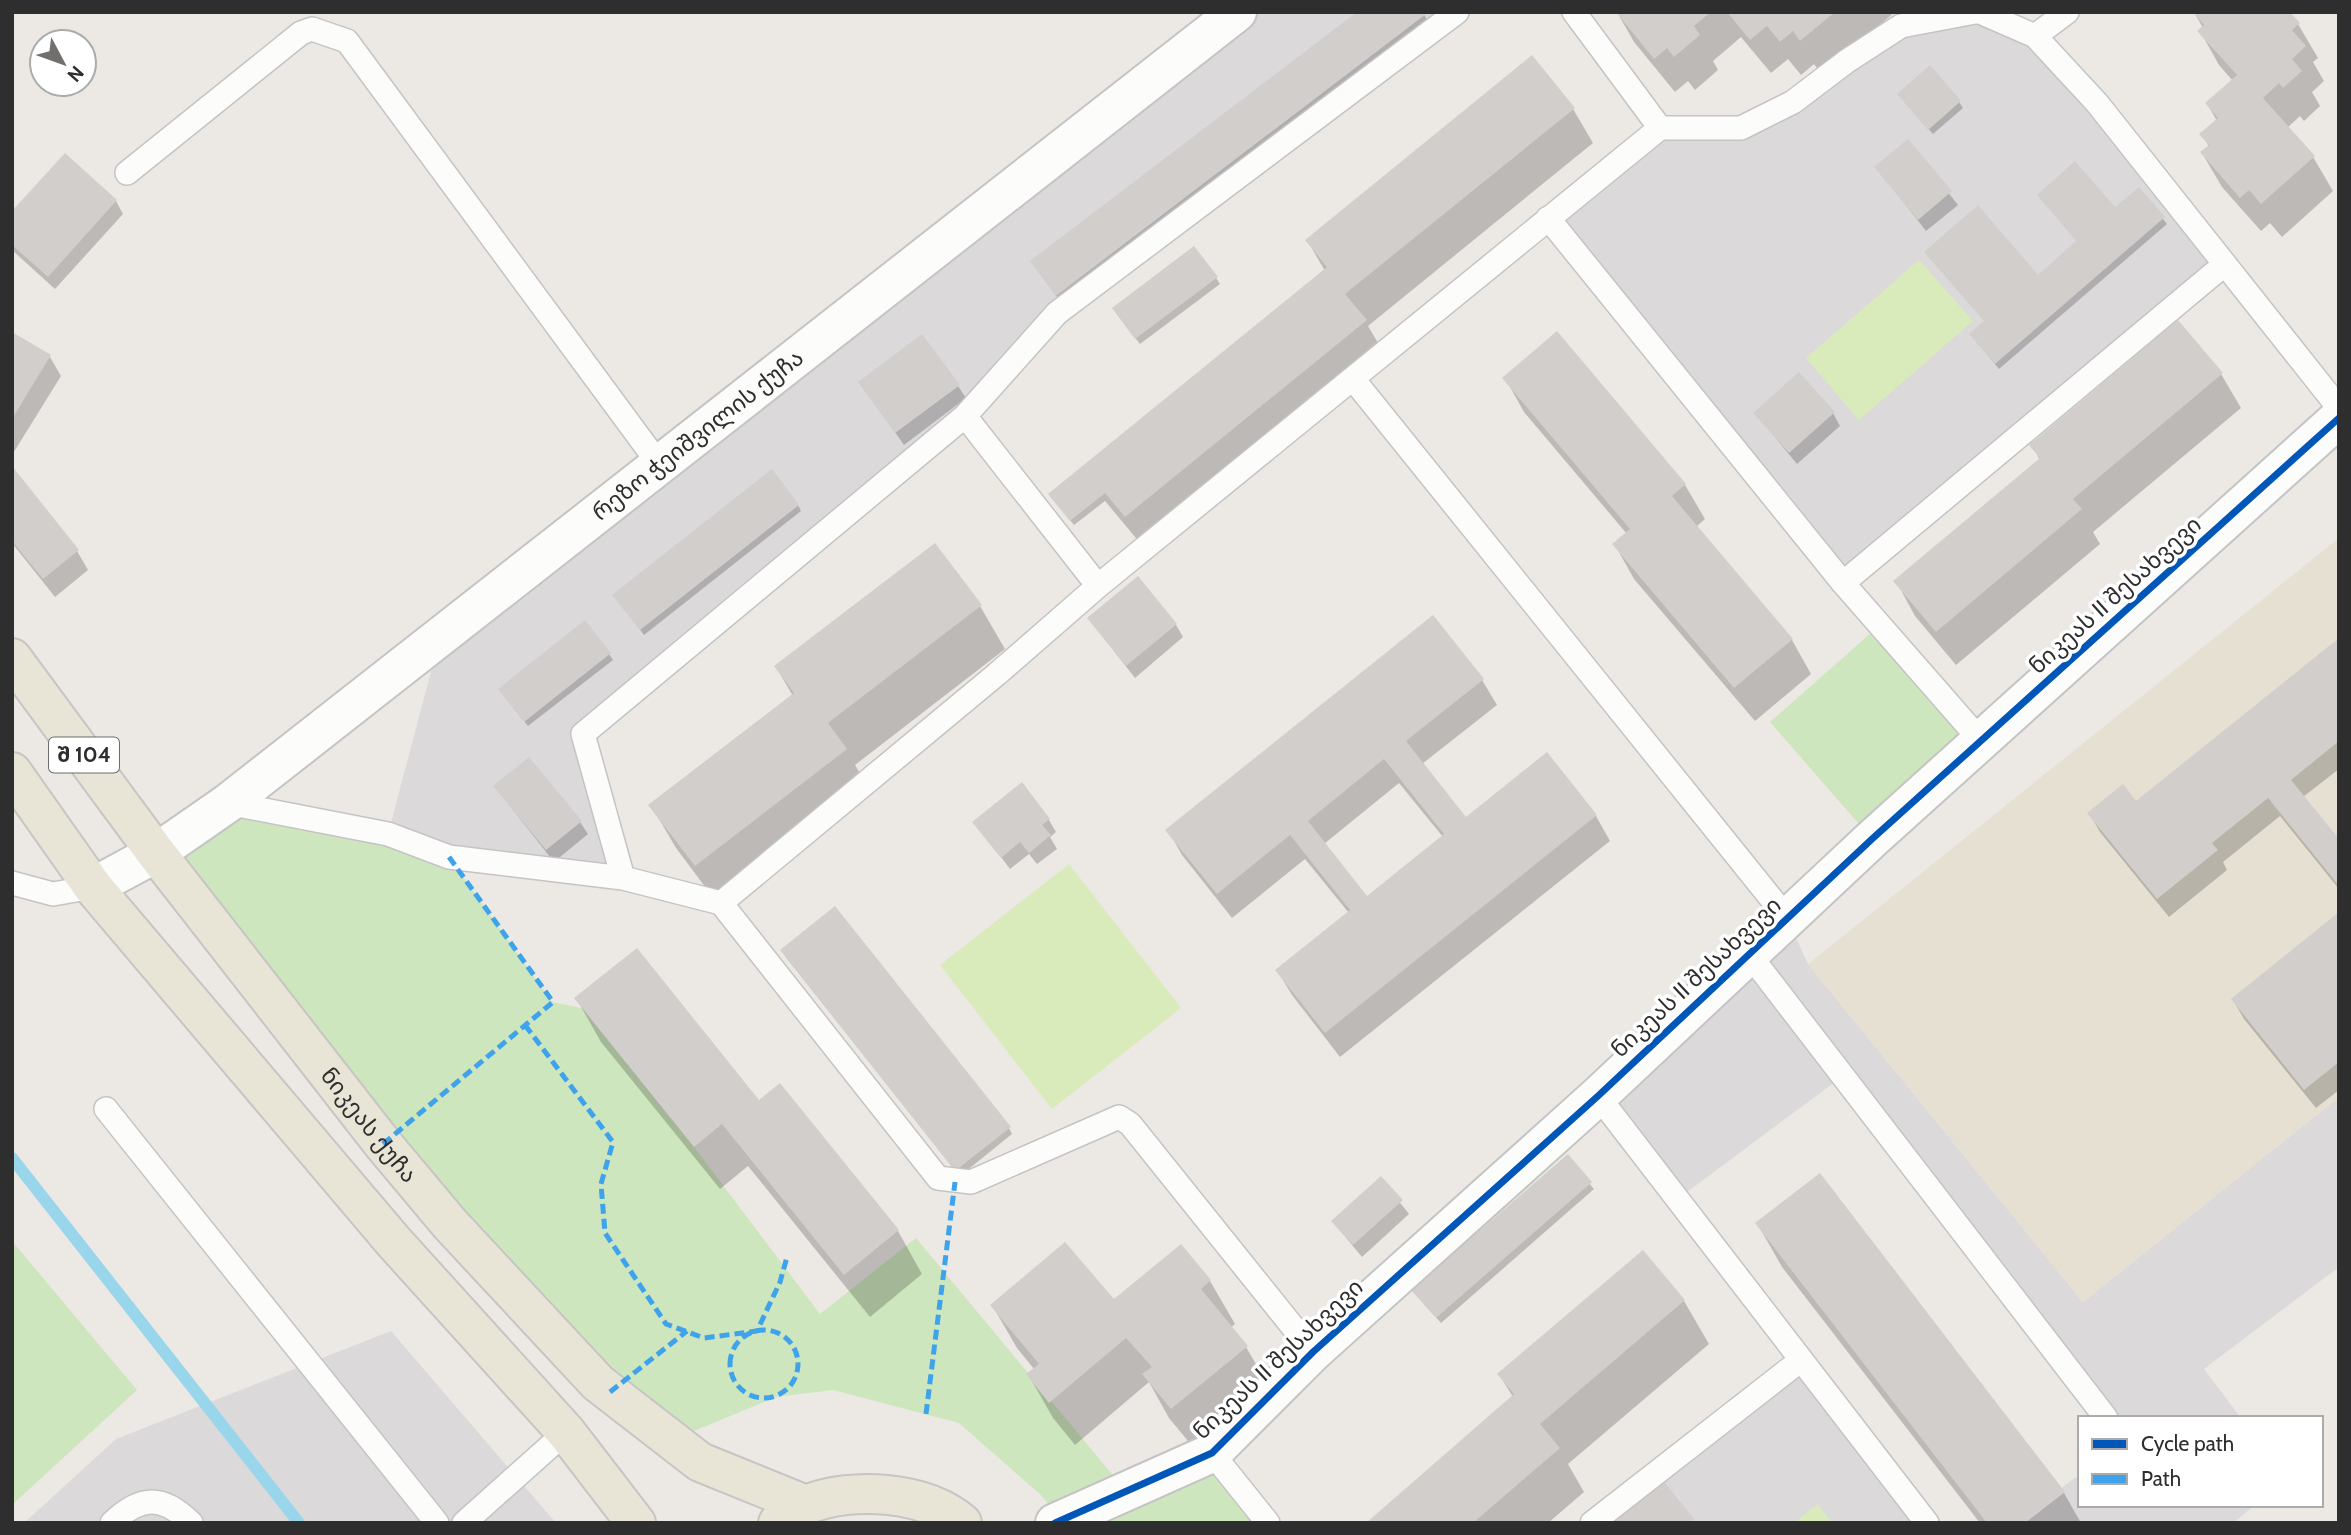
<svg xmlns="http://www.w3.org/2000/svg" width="2351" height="1535" viewBox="0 0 2351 1535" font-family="Cabin,'Noto Sans Georgian',sans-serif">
  <rect width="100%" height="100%" fill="#ece8e4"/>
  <path fill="#dcd9db" d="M 1244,12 L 1457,12 L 1057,313 L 965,416 L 583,734 L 623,878 L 388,834 L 432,668 Z
    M 1975,12 L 2035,36 L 2225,264 L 1843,583 L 1548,218 L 1660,128 L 1741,128 L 1901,26 Z
    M 1787,918 L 1808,964 L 2083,1302 L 2339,1097 L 2339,1267 L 2204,1369 L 2241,1418 L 2106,1418 L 1843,1076 L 1679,1198 L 1598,1096 Z
    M 391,1331 L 556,1523 L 24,1523 L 116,1439 Z
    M 1801,1360 L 1927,1523 L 1592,1523 Z
    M 2080,1474 L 2080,1505 L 2255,1505 L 2233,1523 L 2015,1523 Z"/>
  <path fill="#e6e0d3" d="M 2339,538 L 2339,1097 L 2083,1302 L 1808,964 Z"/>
  <path fill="#cee6be" d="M 1880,625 L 1982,742 L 1872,839 L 1770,722 Z
    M 228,803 L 449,857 L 552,1002 L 591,1010 L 820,1314 L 916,1238 L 1126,1491 L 1212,1453 L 1268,1523 L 1064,1523 L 1042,1496 L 959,1423 L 833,1390 L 776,1397 L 694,1431 L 681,1448 L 598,1383 L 156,853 Z
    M 12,1241 L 137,1390 L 12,1505 Z"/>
  <path fill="#d9eabb" d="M 1919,260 L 1973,321 L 1859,420 L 1806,358 Z
    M 1069,864 L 1181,1008 L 1052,1109 L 940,965 Z
    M 1818,1504 L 1832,1523 L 1794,1523 Z"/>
  <path fill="#0003" fill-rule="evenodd" d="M 1360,12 L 1422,12 L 1428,21 L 1060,301 L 1035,267 Z
    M 1617,12 L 1895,12 L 1821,74 L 1814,64 L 1801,75 L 1788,59 L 1771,73 L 1741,37 L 1713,61 L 1718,70 L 1695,90 L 1688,81 L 1675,92 L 1634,42 Z
    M 2194,12 L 2298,24 L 2318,58 L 2313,62 L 2324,81 L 2312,92 L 2320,106 L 2304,121 L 2300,116 L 2287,128 L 2313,157 L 2333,191 L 2282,237 L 2270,223 L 2261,231 L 2222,187 L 2202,153 L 2209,147 L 2202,134 L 2217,121 L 2207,103 L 2233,81 L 2219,65 L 2200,31 L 2203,28 Z
    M 1903,100 L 1959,102 L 1963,108 L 1933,134 Z
    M 1573,109 L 1593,143 L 1368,326 L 1385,355 L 1146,550 L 1105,501 L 1074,525 L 1054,500 L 1325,271 L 1307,240 Z
    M 1908,141 L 1958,205 L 1926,231 L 1876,167 Z
    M 65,156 L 116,201 L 123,214 L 55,289 L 12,250 L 12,214 Z
    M 2139,189 L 2167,224 L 1999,369 L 1975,340 L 2038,277 Z
    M 1216,278 L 1220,284 L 1140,344 L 1117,314 Z
    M 2178,322 L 2221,374 L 2241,408 L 2093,532 L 2100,544 L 1956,665 L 1915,616 L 1896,581 L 2040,460 L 2032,445 Z
    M 1557,333 L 1685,485 L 1705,519 L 1696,527 L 1792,640 L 1811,674 L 1755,721 L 1634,579 L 1615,545 L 1627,534 L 1524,412 L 1505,378 Z
    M 12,334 L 50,357 L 61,376 L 12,455 Z
    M 860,383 L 958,386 L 966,398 L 904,445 Z
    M 1755,413 L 1833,413 L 1840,426 L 1797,464 Z
    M 12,469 L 77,551 L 88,570 L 55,597 L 12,543 Z
    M 798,505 L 801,511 L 644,635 L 618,601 Z
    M 980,606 L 1005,649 L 855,765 L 871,793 L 721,908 L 676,848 L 651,805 L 793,696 L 776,667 Z
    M 1089,619 L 1176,625 L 1183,637 L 1135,678 Z
    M 2339,641 L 2339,769 L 2303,797 L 2339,842 L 2339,889 L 2280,816 L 2223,862 L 2227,870 L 2169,917 L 2100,832 L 2089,813 L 2136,804 Z
    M 609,654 L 613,660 L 528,726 L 503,695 Z
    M 1482,680 L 1497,705 L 1422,764 L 1466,819 L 1546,754 L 1596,816 L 1610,841 L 1340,1057 L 1292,995 L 1277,970 L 1349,913 L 1305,859 L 1232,918 L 1182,855 L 1168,830 ZM 1399,783 L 1443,837 L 1367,898 L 1324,844 Z
    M 495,787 L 580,822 L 588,834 L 554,862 Z
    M 1049,820 L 1056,832 L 1050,837 L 1057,849 L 1037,864 L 1029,854 L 1010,869 L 975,822 Z
    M 2339,915 L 2339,1090 L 2316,1108 L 2244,1019 L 2233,1000 Z
    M 785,956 L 1009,1128 L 1012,1134 L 960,1176 Z
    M 576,998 L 759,1102 L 780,1085 L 898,1231 L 922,1274 L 870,1317 L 748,1166 L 720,1189 L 601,1042 Z
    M 1567,1157 L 1594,1189 L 1441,1323 L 1417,1296 Z
    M 1381,1179 L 1409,1214 L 1362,1257 L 1333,1222 Z
    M 1757,1223 L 2064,1493 L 2081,1523 L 1980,1523 L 1782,1267 Z
    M 1210,1281 L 1235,1324 L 1230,1328 L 1246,1347 L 1271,1390 L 1197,1452 L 1169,1418 L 1149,1382 L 1075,1445 L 1053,1418 L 1028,1374 L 1034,1369 L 1017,1348 L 992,1305 L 1113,1302 Z
    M 1684,1301 L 1709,1344 L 1568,1464 L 1584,1492 L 1548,1523 L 1367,1523 L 1513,1397 L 1499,1374 Z"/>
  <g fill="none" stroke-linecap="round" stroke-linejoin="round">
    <path stroke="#99d6ec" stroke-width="12" d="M 12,1158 L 299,1523"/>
  </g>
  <path fill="#d1cecb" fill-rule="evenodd" d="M 1357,12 L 1426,14 L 1056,296 L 1030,261 Z
    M 1616,12 L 1711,12 L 1694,26 L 1700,35 L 1674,57 L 1667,48 L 1654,59 Z
    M 1727,12 L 1835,12 L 1800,41 L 1793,31 L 1780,42 L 1767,26 L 1750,40 Z
    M 2193,12 L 2290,12 L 2300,23 L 2292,30 L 2306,46 L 2292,59 L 2302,71 L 2283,88 L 2279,83 L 2263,98 L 2315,156 L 2261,204 L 2249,190 L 2240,198 L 2200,152 L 2209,145 L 2199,134 L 2218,118 L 2205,103 L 2237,75 L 2197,31 L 2204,25 Z
    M 1532,55 L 1575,108 L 1345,294 L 1367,320 L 1125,517 L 1105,493 L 1070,521 L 1048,494 L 1327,267 L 1305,240 Z
    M 1930,65 L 1961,101 L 1928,130 L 1897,94 Z
    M 1908,139 L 1952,191 L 1918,220 L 1874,167 Z
    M 65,153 L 117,200 L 48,277 L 12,245 L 12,211 Z
    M 2075,161 L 2115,207 L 2139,187 L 2165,217 L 1995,364 L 1969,334 L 1984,321 L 1924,252 L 1978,205 L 2038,275 L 2076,241 L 2037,195 Z
    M 1194,246 L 1218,277 L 1135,339 L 1112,308 Z
    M 2178,320 L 2223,373 L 2073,499 L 2082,509 L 1936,632 L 1893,581 L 2040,458 L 2029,445 Z
    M 1557,331 L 1686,484 L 1672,496 L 1793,639 L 1734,688 L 1612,544 L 1630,529 L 1502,378 Z
    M 12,332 L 51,355 L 12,419 Z
    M 922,334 L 960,385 L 895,433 L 858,382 Z
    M 1799,372 L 1835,412 L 1789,453 L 1753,413 Z
    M 12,466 L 79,550 L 43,579 L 12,541 Z
    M 772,469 L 799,505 L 640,630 L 612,595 Z
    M 935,543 L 982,605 L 828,723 L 847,749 L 695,866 L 648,805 L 794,693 L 774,666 Z
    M 1138,576 L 1177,624 L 1126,666 L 1087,618 Z
    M 1433,615 L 1484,679 L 1406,741 L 1466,817 L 1547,752 L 1597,815 L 1325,1033 L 1275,970 L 1350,910 L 1290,835 L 1217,894 L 1165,830 ZM 1384,759 L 1444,834 L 1367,896 L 1308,821 Z
    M 585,620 L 611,653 L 524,722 L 498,689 Z
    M 2339,638 L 2339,741 L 2291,780 L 2339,839 L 2339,886 L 2268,798 L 2212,843 L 2218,850 L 2157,899 L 2087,813 L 2123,784 L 2136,801 Z
    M 529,757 L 582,821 L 546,850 L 493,786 Z
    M 1022,782 L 1050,819 L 1042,825 L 1051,835 L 1029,853 L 1020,842 L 1001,858 L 972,822 Z
    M 835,906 L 1011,1127 L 955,1171 L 780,950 Z
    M 2339,912 L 2339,1062 L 2304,1090 L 2231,999 Z
    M 637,948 L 759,1100 L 780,1083 L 899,1230 L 844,1275 L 722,1124 L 694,1147 L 574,998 Z
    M 1568,1154 L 1592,1182 L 1436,1318 L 1411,1290 Z
    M 1820,1173 L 2065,1492 L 2025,1523 L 1987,1523 L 1755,1223 Z
    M 1381,1176 L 1403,1200 L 1353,1245 L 1331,1221 Z
    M 1065,1242 L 1114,1299 L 1181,1244 L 1211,1280 L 1201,1289 L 1248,1346 L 1171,1409 L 1142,1374 L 1152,1367 L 1126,1338 L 1049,1403 L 1026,1374 L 1039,1364 L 990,1305 Z
    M 1643,1250 L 1685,1300 L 1540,1424 L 1560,1448 L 1473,1523 L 1366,1523 L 1514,1394 L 1497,1374 Z
    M 1662,1479 L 1694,1519 L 1689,1523 L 1606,1523 Z"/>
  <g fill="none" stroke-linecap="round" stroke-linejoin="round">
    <defs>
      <path id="service" d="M 1574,12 L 1660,128
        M 1980,12 L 2035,36 L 2097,103 L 2339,408
        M 2035,36 L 2067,12
        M 127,173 L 301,33 L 312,29 L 347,41 L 659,464
        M 1548,218 L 1843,583 L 1982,742
        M 1353,379 L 1787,918
        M 965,416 L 1098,586
        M 1843,583 L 2225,264
        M 228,803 L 388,834 L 449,857 L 623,878 L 721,903 L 938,1178 L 971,1182 L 1119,1117 L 1130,1124 L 1313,1352
        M 623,878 L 583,734 L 965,416 L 1057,313 L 1457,12
        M 12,883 L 53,894 L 93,887
        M 721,903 L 997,674 L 1098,586 L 1660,128 L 1741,128 L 1793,102 L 1847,61 L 1901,26 L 1975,12
        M 1749,954 L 2106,1418
        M 1598,1096 L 1927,1523
        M 106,1109 L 437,1523
        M 1212,1453 L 1268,1523
        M 112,1523 C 141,1495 163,1495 191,1523
        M 464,1523 L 566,1432
        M 1592,1523 L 1801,1360"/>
      <path id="minor" d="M 1055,1523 L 1212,1453 L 1313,1352 L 1598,1096 L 1872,839 L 2339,418"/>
      <g id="secondary">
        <path id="s1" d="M 93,887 L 156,853 L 228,803 L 1237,12"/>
      </g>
      <g id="primary">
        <path id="s2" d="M 12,658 L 156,853 L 383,1144 L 450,1224 L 598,1383 L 700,1462 L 806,1505"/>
        <path d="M 12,772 L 93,887 L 394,1242 L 566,1432 L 636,1523"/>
        <path d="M 778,1523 C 787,1517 796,1510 806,1505 C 850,1486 925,1491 962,1523"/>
      </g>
    </defs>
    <use href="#service" stroke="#c5c4c5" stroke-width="26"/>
    <use href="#minor" stroke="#c5c4c5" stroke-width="42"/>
    <use href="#secondary" stroke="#c5c4c5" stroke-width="42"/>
    <use href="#primary" stroke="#c6c5c4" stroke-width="42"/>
    <use href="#service" stroke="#fcfcfb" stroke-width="23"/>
    <use href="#minor" stroke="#fcfcfb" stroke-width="38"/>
    <use href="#secondary" stroke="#fcfcfb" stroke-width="38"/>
    <use href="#primary" stroke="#e8e4d6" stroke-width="38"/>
    <path stroke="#3ea3eb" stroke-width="5" stroke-dasharray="10 5" stroke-linecap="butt" d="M 525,1025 L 613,1142 L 601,1184 L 605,1233 L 666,1324 L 704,1338 L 757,1331 L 780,1282 L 787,1257
      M 383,1144 L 553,1002 L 449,857
      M730 1364a34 34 0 1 1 68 0a34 34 0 1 1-68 0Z
      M 610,1392 L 687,1331
      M 926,1414 L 955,1182"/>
    <defs>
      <path id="cycleway" d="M 1055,1523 L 1212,1453 L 1313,1352 L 1598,1096 L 1872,839 L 2339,418"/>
    </defs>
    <use href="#cycleway" stroke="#fff" stroke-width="11"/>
    <use href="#cycleway" stroke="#0057b8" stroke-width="7"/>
  </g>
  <g text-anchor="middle" stroke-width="7" stroke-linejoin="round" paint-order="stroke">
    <rect fill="#fff" stroke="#6d6d6d" stroke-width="2" x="49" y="737.5" width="70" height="35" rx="5"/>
    <g font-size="21" font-weight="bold" fill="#2e2e2e">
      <text x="84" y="762">შ 104</text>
    </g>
    <g font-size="23" fill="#2e2e2e" stroke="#fff">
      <text dy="8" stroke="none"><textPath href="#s1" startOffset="756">რეზო ჭეიშვილის ქუჩა</textPath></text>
      <text transform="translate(2115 595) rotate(-42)" y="8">ნიკეას II შესახვევი</text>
      <text transform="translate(1696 977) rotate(-43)" y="8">ნიკეას II შესახვევი</text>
      <text dy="8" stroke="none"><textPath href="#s2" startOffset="588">ნიკეას ქუჩა</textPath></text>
      <text transform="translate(1278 1359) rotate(-43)" y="8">ნიკეას II შესახვევი</text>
    </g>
  </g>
  <rect width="2351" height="1535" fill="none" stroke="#2e2e2e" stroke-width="28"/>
  <rect x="2078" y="1416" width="245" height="91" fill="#ffffff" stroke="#ababab" stroke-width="2"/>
  <rect x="2092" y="1439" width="35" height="10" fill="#0057b8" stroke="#ababab" stroke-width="2"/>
  <text x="2141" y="1451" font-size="21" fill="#2e2e2e">Cycle path</text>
  <rect x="2092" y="1474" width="35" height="10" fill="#3ea3eb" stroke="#ababab" stroke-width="2"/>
  <text x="2141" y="1486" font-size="21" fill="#2e2e2e">Path</text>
  <g transform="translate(63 63) rotate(131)"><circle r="33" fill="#ffffff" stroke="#ababab" stroke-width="2"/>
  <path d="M0-5L12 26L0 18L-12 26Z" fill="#706f6e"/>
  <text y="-10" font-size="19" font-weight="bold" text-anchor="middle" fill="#2e2e2e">N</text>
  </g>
</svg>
